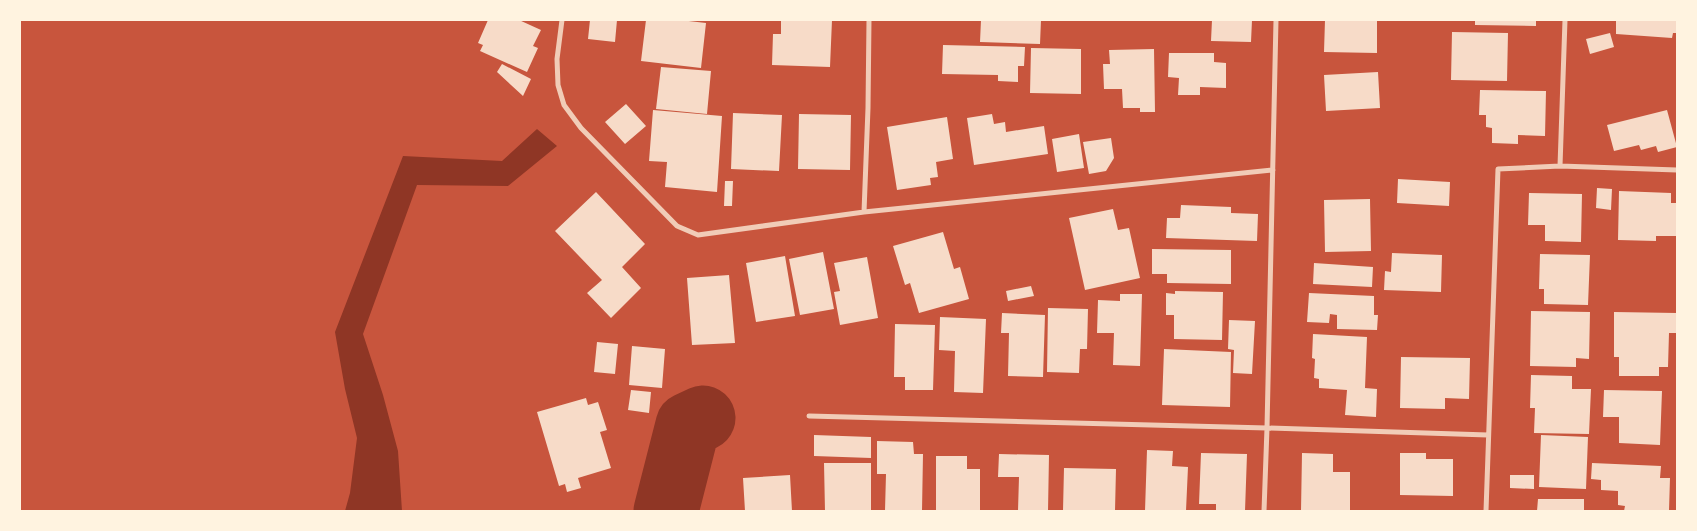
<svg xmlns="http://www.w3.org/2000/svg" width="1697" height="531" viewBox="0 0 1697 531" font-family="'Asap Condensed',sans-serif">
  <rect width="100%" height="100%" fill="#c8553d"/>
  <path fill="#8f3625" d="M 537,129 L 557,146 L 508,186 L 417,185 L 363,334 L 383,395 L 398,451 L 402,511 L 345,511 L 350,493 L 357,438 L 345,389 L 335,332 L 403,156 L 502,161 Z"/>
  <g fill="none" stroke-linecap="round" stroke-linejoin="round">
    <path stroke="#8f3625" stroke-width="65" d="M 666,511 L 688,425 L 703,418"/>
  </g>
  <path fill="#f7dbc8" d="M 488,20 L 519,20 L 541,30 L 533,46 L 538,48 L 527,72 L 480,51 L 483,45 L 478,43 Z
    M 590,20 L 617,20 L 615,42 L 588,39 Z
    M 646,20 L 680,20 L 706,23 L 701,68 L 641,61 Z
    M 781,20 L 832,20 L 830,67 L 772,65 L 773,34 L 781,34 Z
    M 981,20 L 1041,20 L 1040,44 L 980,42 Z
    M 1212,20 L 1252,20 L 1251,42 L 1211,41 Z
    M 1325,20 L 1377,20 L 1377,53 L 1324,52 Z
    M 1475,20 L 1536,20 L 1536,26 L 1475,25 Z
    M 1616,20 L 1677,20 L 1677,33 L 1673,33 L 1672,38 L 1616,34 Z
    M 1452,32 L 1508,33 L 1507,81 L 1451,80 Z
    M 1610,33 L 1614,47 L 1590,54 L 1586,39 Z
    M 943,45 L 1025,47 L 1024,66 L 1018,66 L 1018,82 L 998,81 L 998,75 L 942,74 Z
    M 1031,48 L 1081,49 L 1081,94 L 1030,93 Z
    M 1154,49 L 1155,112 L 1140,112 L 1140,108 L 1123,108 L 1122,89 L 1104,89 L 1103,64 L 1110,64 L 1109,50 Z
    M 1169,53 L 1214,53 L 1214,62 L 1226,63 L 1226,88 L 1200,87 L 1200,95 L 1178,95 L 1179,78 L 1168,77 Z
    M 502,64 L 531,79 L 523,96 L 497,72 Z
    M 661,67 L 711,71 L 707,114 L 656,109 Z
    M 1378,72 L 1380,108 L 1326,111 L 1324,75 Z
    M 1480,90 L 1546,91 L 1545,136 L 1518,135 L 1518,144 L 1492,143 L 1492,128 L 1486,127 L 1486,115 L 1479,115 Z
    M 626,104 L 646,126 L 625,144 L 605,122 Z
    M 653,110 L 722,116 L 717,192 L 665,187 L 667,162 L 649,161 Z
    M 1667,110 L 1677,147 L 1658,152 L 1656,146 L 1641,150 L 1639,145 L 1614,151 L 1607,125 Z
    M 733,113 L 782,115 L 779,171 L 731,169 Z
    M 799,114 L 851,115 L 850,170 L 798,169 Z
    M 992,114 L 994,124 L 1005,122 L 1006,132 L 1044,126 L 1048,154 L 974,165 L 967,118 Z
    M 947,117 L 953,159 L 936,162 L 938,177 L 930,178 L 931,185 L 897,190 L 887,127 Z
    M 1079,134 L 1084,168 L 1057,172 L 1052,139 Z
    M 1111,138 L 1114,158 L 1106,171 L 1089,174 L 1083,142 Z
    M 1398,179 L 1450,182 L 1449,206 L 1397,203 Z
    M 725,181 L 733,181 L 732,206 L 724,206 Z
    M 1597,188 L 1612,189 L 1611,210 L 1596,208 Z
    M 1619,191 L 1671,193 L 1671,203 L 1677,203 L 1676,236 L 1656,236 L 1656,241 L 1618,240 Z
    M 596,192 L 645,244 L 622,267 L 641,288 L 611,318 L 587,293 L 602,280 L 555,231 Z
    M 1529,193 L 1582,194 L 1581,242 L 1545,241 L 1545,225 L 1528,225 Z
    M 1370,199 L 1371,251 L 1325,252 L 1324,200 Z
    M 1181,205 L 1231,207 L 1231,213 L 1258,214 L 1257,241 L 1166,238 L 1167,218 L 1180,218 Z
    M 1113,209 L 1118,230 L 1129,228 L 1140,278 L 1085,290 L 1069,218 Z
    M 943,232 L 954,269 L 960,267 L 969,299 L 919,313 L 910,283 L 905,285 L 893,246 Z
    M 1152,249 L 1231,250 L 1231,284 L 1167,283 L 1167,274 L 1152,274 Z
    M 823,252 L 834,309 L 800,315 L 789,259 Z
    M 1392,253 L 1442,255 L 1441,292 L 1384,290 L 1385,271 L 1391,272 Z
    M 1540,254 L 1590,255 L 1588,305 L 1544,304 L 1544,289 L 1539,289 Z
    M 785,256 L 795,316 L 756,322 L 746,263 Z
    M 867,257 L 878,318 L 840,325 L 834,292 L 840,291 L 834,263 Z
    M 1314,263 L 1373,267 L 1372,287 L 1313,284 Z
    M 729,275 L 735,343 L 692,345 L 687,278 Z
    M 1031,286 L 1034,296 L 1008,301 L 1006,291 Z
    M 1175,291 L 1223,292 L 1222,340 L 1174,339 L 1174,315 L 1166,315 L 1166,293 L 1175,294 Z
    M 1309,293 L 1374,296 L 1374,315 L 1378,315 L 1377,330 L 1337,329 L 1337,315 L 1330,314 L 1329,323 L 1307,322 Z
    M 1120,294 L 1142,294 L 1140,366 L 1113,365 L 1114,333 L 1097,333 L 1098,300 L 1120,301 Z
    M 1048,308 L 1088,309 L 1087,349 L 1080,349 L 1079,373 L 1047,372 Z
    M 1531,311 L 1590,312 L 1589,359 L 1576,358 L 1576,367 L 1530,366 Z
    M 1614,312 L 1677,313 L 1677,333 L 1669,333 L 1668,367 L 1659,367 L 1659,376 L 1619,376 L 1619,357 L 1614,357 Z
    M 1002,313 L 1045,315 L 1043,377 L 1008,376 L 1009,333 L 1001,333 Z
    M 940,317 L 986,319 L 983,393 L 954,392 L 955,351 L 939,350 Z
    M 1229,320 L 1255,321 L 1252,374 L 1233,373 L 1234,350 L 1228,349 Z
    M 895,324 L 935,325 L 933,390 L 905,390 L 905,377 L 894,377 Z
    M 1313,334 L 1367,337 L 1365,388 L 1377,389 L 1376,417 L 1345,415 L 1347,390 L 1319,388 L 1319,379 L 1314,378 L 1315,359 L 1312,358 Z
    M 597,342 L 618,344 L 615,374 L 594,372 Z
    M 632,346 L 665,349 L 662,388 L 629,385 Z
    M 1164,349 L 1231,352 L 1230,407 L 1162,405 Z
    M 1401,357 L 1470,358 L 1469,399 L 1445,398 L 1445,409 L 1400,408 Z
    M 1531,375 L 1572,376 L 1572,389 L 1591,389 L 1589,434 L 1534,433 L 1535,408 L 1530,408 Z
    M 631,390 L 651,392 L 649,413 L 628,410 Z
    M 1604,390 L 1662,391 L 1660,445 L 1619,443 L 1619,417 L 1603,417 Z
    M 586,398 L 588,405 L 598,402 L 607,430 L 600,432 L 611,468 L 578,478 L 581,488 L 567,492 L 565,484 L 559,486 L 537,412 Z
    M 814,435 L 871,437 L 871,458 L 814,456 Z
    M 1541,435 L 1588,437 L 1586,489 L 1539,487 Z
    M 877,441 L 913,442 L 914,454 L 923,454 L 922,511 L 885,511 L 886,474 L 877,474 Z
    M 1147,450 L 1173,451 L 1172,466 L 1188,467 L 1186,511 L 1145,511 Z
    M 1201,453 L 1247,454 L 1245,511 L 1216,511 L 1216,504 L 1199,504 Z
    M 1302,453 L 1333,454 L 1333,472 L 1350,472 L 1350,511 L 1301,511 Z
    M 1400,453 L 1426,453 L 1426,459 L 1453,459 L 1453,496 L 1400,495 Z
    M 999,454 L 1049,455 L 1048,511 L 1018,511 L 1019,477 L 998,477 Z
    M 936,456 L 967,456 L 967,469 L 980,469 L 980,511 L 936,511 Z
    M 824,463 L 871,463 L 871,511 L 825,511 Z
    M 1592,463 L 1661,466 L 1660,478 L 1670,478 L 1669,511 L 1624,511 L 1625,506 L 1618,505 L 1618,491 L 1601,490 L 1601,480 L 1591,479 Z
    M 1064,468 L 1116,469 L 1115,511 L 1063,511 Z
    M 790,475 L 792,511 L 745,511 L 743,478 Z
    M 1510,475 L 1534,475 L 1534,489 L 1510,488 Z
    M 1538,499 L 1584,499 L 1584,511 L 1537,511 Z"/>
  <g fill="none" stroke-linecap="round" stroke-linejoin="round">
    <path stroke="#f1ccb7" stroke-width="5" d="M 562,20 L 557,59 L 558,85 L 564,105 L 581,128 L 677,226 L 698,235 L 864,212 L 1273,170
      M 1560,166 L 1565,20
      M 864,212 L 868,108 L 869,20
      M 809,416 L 1267,428 L 1276,20
      M 1264,511 L 1267,428 L 1488,435
      M 1486,511 L 1498,169 L 1560,166 L 1677,170"/>
  </g>
  <rect width="1697" height="531" fill="none" stroke="#fff3e0" stroke-width="42"/>
</svg>
